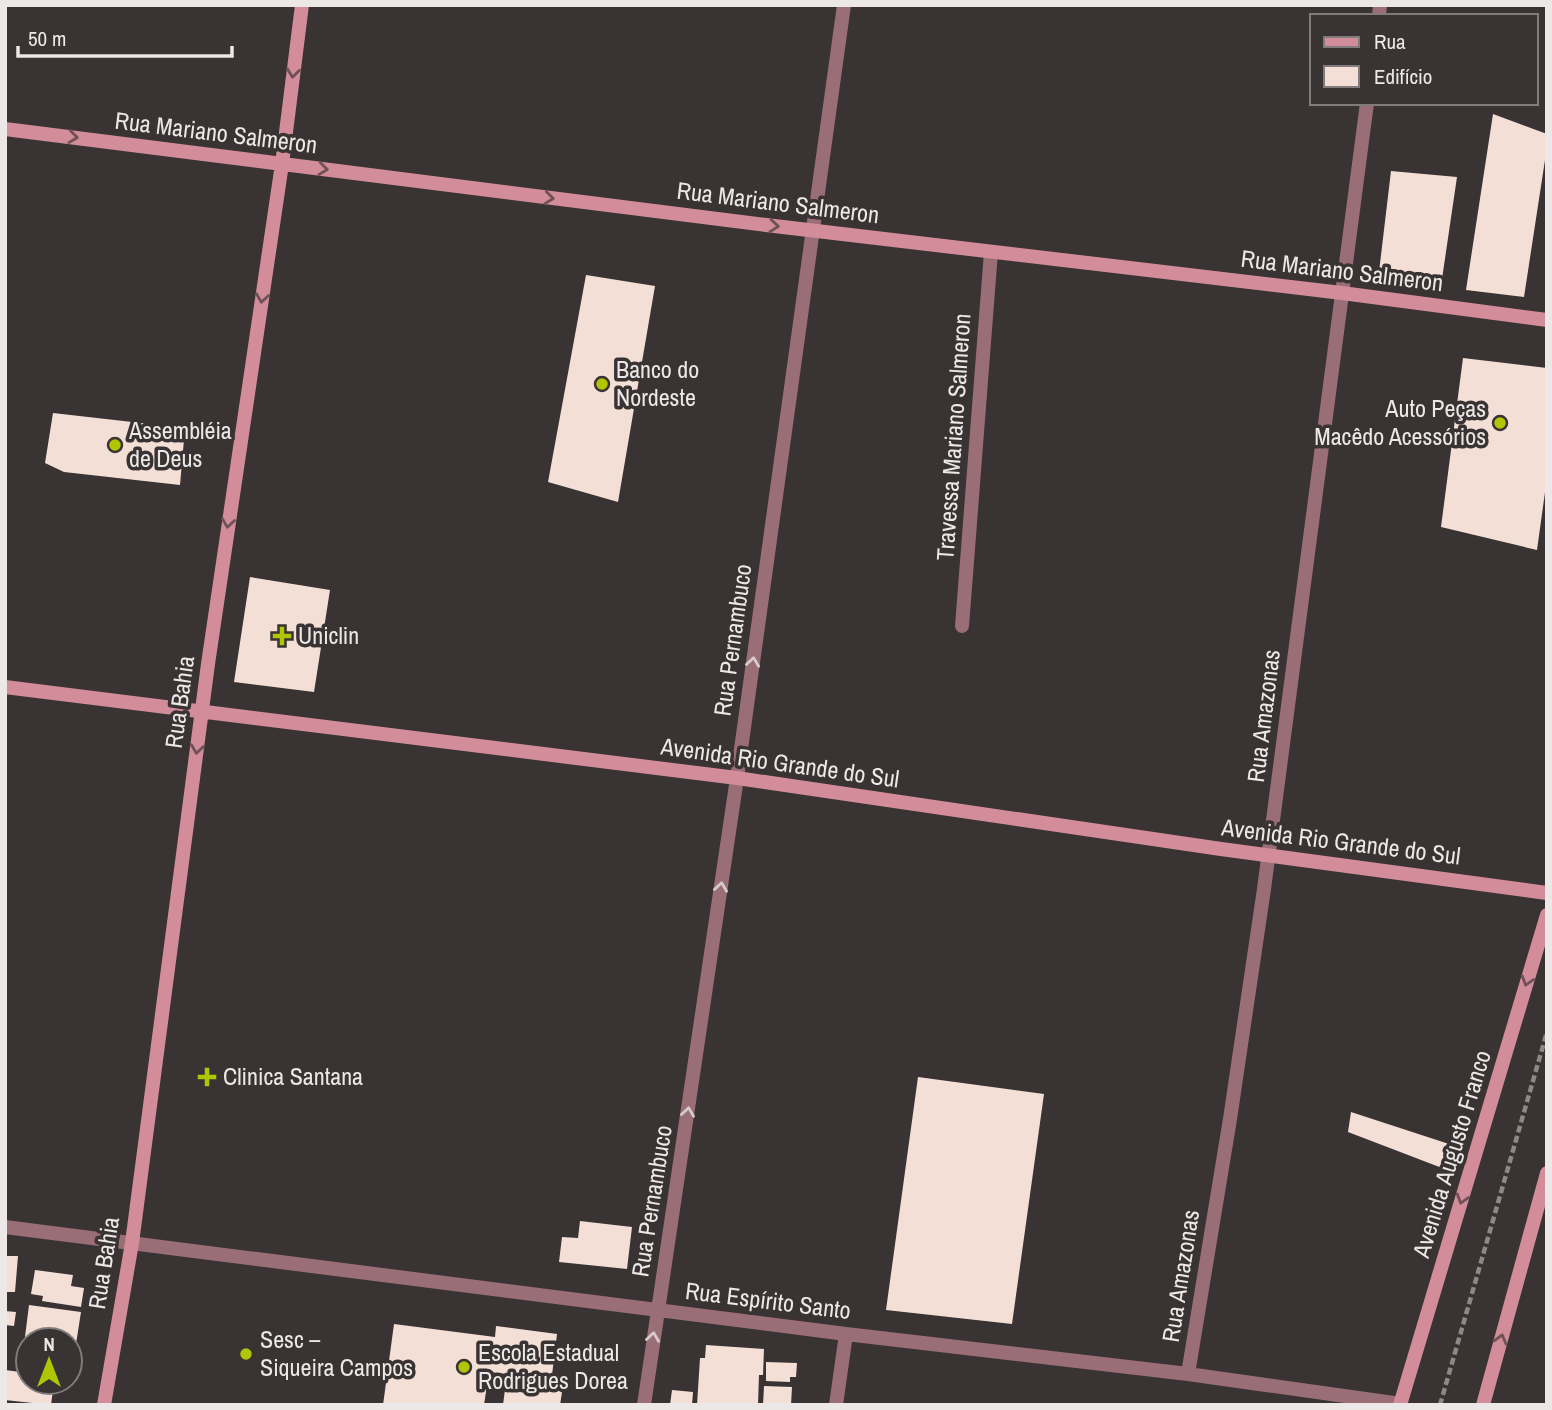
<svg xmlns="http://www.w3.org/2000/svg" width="1552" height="1410" viewBox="0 0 1552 1410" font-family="'Archivo Narrow',sans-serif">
  <rect width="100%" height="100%" fill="#393333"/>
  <path fill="#f4dfd7" d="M 1493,114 L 1547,134 L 1547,147 L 1524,297 L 1466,290 Z
    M 1391,171 L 1457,177 L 1442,279 L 1379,272 Z
    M 586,275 L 655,286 L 618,502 L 548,482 Z
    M 1463,358 L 1547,368 L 1547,478 L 1537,550 L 1441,527 Z
    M 53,413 L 185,428 L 180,485 L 64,472 L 45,463 Z
    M 250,577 L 330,590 L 314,692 L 234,682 Z
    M 918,1077 L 1044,1094 L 1012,1324 L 886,1310 Z
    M 1351,1112 L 1449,1144 L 1442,1168 L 1348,1132 Z
    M 580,1221 L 632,1227 L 627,1269 L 559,1262 L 562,1237 L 578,1238 Z
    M 5,1256 L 18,1256 L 15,1292 L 5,1292 Z
    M 35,1270 L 73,1275 L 71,1286 L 84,1288 L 81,1307 L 42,1301 L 43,1296 L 31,1294 Z
    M 29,1305 L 81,1312 L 76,1344 L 70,1343 L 70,1340 L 25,1337 Z
    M 5,1311 L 16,1312 L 14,1326 L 5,1325 Z
    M 394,1324 L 495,1337 L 496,1326 L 557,1334 L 552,1375 L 544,1373 L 542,1383 L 563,1386 L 560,1405 L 503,1405 L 507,1374 L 489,1372 L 484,1405 L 383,1405 Z
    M 706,1345 L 764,1349 L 763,1375 L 759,1375 L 758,1405 L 697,1405 L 700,1358 L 705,1358 Z
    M 766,1362 L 797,1363 L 796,1377 L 790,1377 L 790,1382 L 766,1381 Z
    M 5,1370 L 28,1373 L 28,1382 L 54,1382 L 51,1405 L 5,1400 Z
    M 764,1386 L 792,1387 L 791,1405 L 763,1405 Z
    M 672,1390 L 693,1392 L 692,1405 L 670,1405 Z"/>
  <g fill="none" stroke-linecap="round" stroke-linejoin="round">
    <path stroke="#8e8989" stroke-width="4.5" stroke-dasharray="7 3.5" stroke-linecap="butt" d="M 1440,1405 L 1547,1032"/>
    <path stroke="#9a6e76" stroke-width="14" d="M 1379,16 L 1380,5
      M 962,626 L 991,252
      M 5,1227 L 846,1334 L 1188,1374 L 1401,1404
      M 1188,1374 L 1230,1119 L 1264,889 L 1367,103
      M 644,1405 L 737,778 L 844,5
      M 836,1405 L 846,1334"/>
    <path stroke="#d38d9a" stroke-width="14" d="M 5,129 L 766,225 L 1342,293 L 1547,320
      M 5,687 L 737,778 L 1221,849 L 1547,893
      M 104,1405 L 132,1243 L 208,664 L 282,164 L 302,5
      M 1400,1405 L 1547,915
      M 1483,1405 L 1547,1173"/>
  </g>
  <defs><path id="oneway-chevron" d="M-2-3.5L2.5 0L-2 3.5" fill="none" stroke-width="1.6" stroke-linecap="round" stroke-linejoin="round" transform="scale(1.75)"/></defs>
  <g stroke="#6f5257">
    <use href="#oneway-chevron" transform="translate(293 73) rotate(97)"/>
    <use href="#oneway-chevron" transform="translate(73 137) rotate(7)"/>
    <use href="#oneway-chevron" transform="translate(323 169) rotate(7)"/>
    <use href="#oneway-chevron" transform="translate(549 198) rotate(7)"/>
    <use href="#oneway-chevron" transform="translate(774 226) rotate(5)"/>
    <use href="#oneway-chevron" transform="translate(262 298) rotate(98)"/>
    <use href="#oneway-chevron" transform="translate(228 523) rotate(98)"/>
    <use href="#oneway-chevron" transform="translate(197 749) rotate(98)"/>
    <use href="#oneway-chevron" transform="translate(1527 981) rotate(107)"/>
    <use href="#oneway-chevron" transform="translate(1462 1199) rotate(107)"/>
    <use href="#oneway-chevron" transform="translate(1501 1339) rotate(-75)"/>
  </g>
  <g stroke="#d8cacc">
    <use href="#oneway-chevron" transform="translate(753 662) rotate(-82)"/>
    <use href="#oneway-chevron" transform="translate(721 887) rotate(-82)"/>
    <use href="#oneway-chevron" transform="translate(688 1112) rotate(-82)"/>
    <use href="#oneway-chevron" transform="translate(653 1337) rotate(-82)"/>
  </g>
  <g fill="#b0c503" stroke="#393333" stroke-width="2.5">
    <circle cx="602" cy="384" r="7"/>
    <circle cx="1500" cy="423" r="7"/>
    <circle cx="115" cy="445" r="7"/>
    <path d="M278.5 625.5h7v7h7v7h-7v7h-7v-7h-7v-7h7z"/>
    <path d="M203.5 1066.5h7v7h7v7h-7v7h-7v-7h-7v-7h7z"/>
    <circle cx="246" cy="1354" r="7"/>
    <circle cx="464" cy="1367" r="7"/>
  </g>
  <g text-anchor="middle" stroke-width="7" stroke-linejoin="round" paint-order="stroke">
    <g font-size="24" fill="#ece8e8" stroke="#393333">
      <text transform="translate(216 133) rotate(7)" y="8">Rua Mariano Salmeron</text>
      <text transform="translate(778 203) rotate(7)" y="8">Rua Mariano Salmeron</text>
      <text transform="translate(1342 271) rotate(7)" y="8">Rua Mariano Salmeron</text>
      <text transform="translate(954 437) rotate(-86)" y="8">Travessa Mariano Salmeron</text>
      <text transform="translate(733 640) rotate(-82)" y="8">Rua Pernambuco</text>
      <text transform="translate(180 702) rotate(-82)" y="8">Rua Bahia</text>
      <text transform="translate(1264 716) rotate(-83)" y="8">Rua Amazonas</text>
      <text transform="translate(780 763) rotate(8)" y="8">Avenida Rio Grande do Sul</text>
      <text transform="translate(1341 842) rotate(7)" y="8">Avenida Rio Grande do Sul</text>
      <text transform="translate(1452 1154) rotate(-73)" y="8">Avenida Augusto Franco</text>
      <text transform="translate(652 1201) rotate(-81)" y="8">Rua Pernambuco</text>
      <text transform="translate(104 1263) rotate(-81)" y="8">Rua Bahia</text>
      <text transform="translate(1181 1276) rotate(-81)" y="8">Rua Amazonas</text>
      <text transform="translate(768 1301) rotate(7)" y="8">Rua Espírito Santo</text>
    </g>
    <g font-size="24" fill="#ece8e8" stroke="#393333" text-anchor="start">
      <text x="616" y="378">Banco do<tspan x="616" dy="28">Nordeste</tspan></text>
      <text x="1486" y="417" text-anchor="end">Auto Peças<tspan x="1486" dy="28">Macêdo Acessórios</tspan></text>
      <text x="129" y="439">Assembléia<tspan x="129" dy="28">de Deus</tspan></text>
      <text x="298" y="644">Uniclin</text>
      <text x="223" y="1085">Clinica Santana</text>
      <text x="260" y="1348">Sesc –<tspan x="260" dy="28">Siqueira Campos</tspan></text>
      <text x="478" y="1361">Escola Estadual<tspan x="478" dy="28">Rodrigues Dorea</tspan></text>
    </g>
  </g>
  <rect width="1552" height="1410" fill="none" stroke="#ece8e8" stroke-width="14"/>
  <rect x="1310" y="14" width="228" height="91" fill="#393333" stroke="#817b7b" stroke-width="2"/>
  <rect x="1324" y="37" width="35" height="10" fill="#d38d9a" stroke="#817b7b" stroke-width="2"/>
  <text x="1374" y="49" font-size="21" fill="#ece8e8">Rua</text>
  <rect x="1324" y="66" width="35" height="21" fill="#f4dfd7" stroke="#817b7b" stroke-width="2"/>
  <text x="1374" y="84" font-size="21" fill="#ece8e8">Edifício</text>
  <g transform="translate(49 1361)"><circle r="33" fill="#393333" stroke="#817b7b" stroke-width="2"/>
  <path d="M0-5L12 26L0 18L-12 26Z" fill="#b0c503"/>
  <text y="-10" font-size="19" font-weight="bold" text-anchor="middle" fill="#ece8e8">N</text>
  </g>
  <path d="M18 46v10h214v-10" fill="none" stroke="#ece8e8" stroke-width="3.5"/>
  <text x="28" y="46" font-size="21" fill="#ece8e8" stroke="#393333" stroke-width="5" paint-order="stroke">50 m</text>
</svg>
